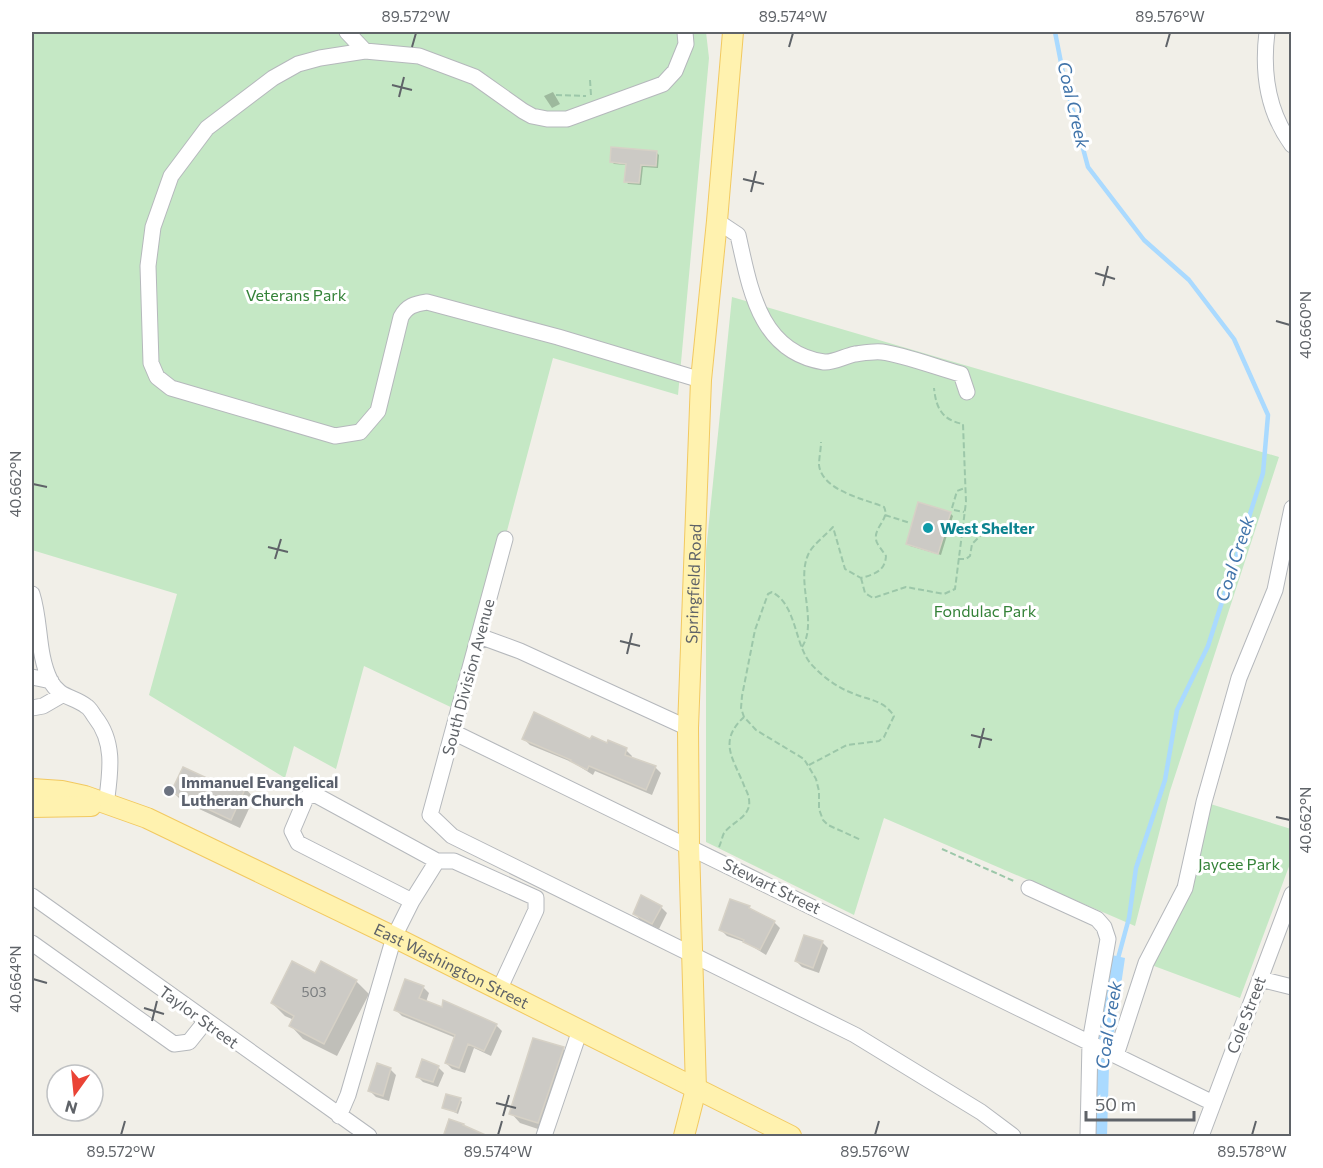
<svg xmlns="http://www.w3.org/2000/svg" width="1323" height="1168" viewBox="0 0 1323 1168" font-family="Commissioner,sans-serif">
  <rect width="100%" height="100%" fill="#f1efe8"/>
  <path fill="#c5e8c5" d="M 32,32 L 706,32 L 709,58 L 678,395 L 553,358 L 459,711 L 364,666 L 336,769 L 294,746 L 285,778 L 149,695 L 177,594 L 32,550 Z
    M 732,297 L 1279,457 L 1170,791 L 1135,926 L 884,818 L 854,915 L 706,842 L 706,551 Z
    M 1204,802 L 1291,829 L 1291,861 L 1240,998 L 1146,963 L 1185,888 Z"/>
  <path fill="#aadaff" d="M 1112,955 L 1125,958 L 1109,1067 L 1107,1136 L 1092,1136 L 1099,1033 Z"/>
  <path fill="#0003" d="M 553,92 L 560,104 L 552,108 L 544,96 Z
    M 656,152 L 659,155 L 658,168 L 643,167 L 641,185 L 628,184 L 626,181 L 627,165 L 614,164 L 612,162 Z
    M 950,513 L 953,516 L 941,555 L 910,546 L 908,544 Z
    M 524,739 L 591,741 L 626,750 L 632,756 L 631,759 L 655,767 L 661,773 L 652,795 L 595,771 L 593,775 L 574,763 L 530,745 Z
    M 224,788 L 245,788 L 254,798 L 240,828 L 182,801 L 173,792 Z
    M 661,907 L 667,913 L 659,929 L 640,920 L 635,914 Z
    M 749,907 L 753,912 L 774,922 L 780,928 L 766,955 L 747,943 L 727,936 L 721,930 Z
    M 822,942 L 828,948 L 819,973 L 802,967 L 796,961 Z
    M 322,963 L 356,981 L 369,994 L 337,1056 L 303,1039 L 291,1026 L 294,1020 L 285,1016 L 272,1003 L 315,975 Z
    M 423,987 L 429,993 L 426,1002 L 496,1025 L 502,1031 L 491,1056 L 474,1048 L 465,1073 L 452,1069 L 446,1063 L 456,1038 L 402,1016 L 396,1010 Z
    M 563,1049 L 572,1058 L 547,1132 L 520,1123 L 511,1113 Z
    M 438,1067 L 444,1073 L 438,1087 L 423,1082 L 417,1076 Z
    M 390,1069 L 396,1075 L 389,1101 L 376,1097 L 370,1091 Z
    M 460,1099 L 462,1102 L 458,1114 L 444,1107 Z"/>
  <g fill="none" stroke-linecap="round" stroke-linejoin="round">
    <path stroke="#aadaff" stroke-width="4.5" d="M 1055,32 L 1064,78 L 1088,167 L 1144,240 L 1189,280 L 1234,339 L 1268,415 L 1263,473 L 1208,646 L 1177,710 L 1165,780 L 1136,868 L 1129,918 L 1117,962"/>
  </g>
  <path fill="#cccac5" stroke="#d6d1c6" stroke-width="1.5" d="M 611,147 L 657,151 L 656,166 L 641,165 L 639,183 L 624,182 L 626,164 L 610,162 Z
    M 918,502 L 951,512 L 938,554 L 906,544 Z
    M 534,712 L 590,739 L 592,736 L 607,743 L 608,740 L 627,748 L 625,755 L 656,766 L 646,790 L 589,766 L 587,770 L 570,761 L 571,760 L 522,739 Z
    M 183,767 L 224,786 L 227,779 L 246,787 L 231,820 L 171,792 Z
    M 641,895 L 662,906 L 652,924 L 633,914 Z
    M 730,899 L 750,906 L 749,908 L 775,921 L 760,950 L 743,942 L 744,940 L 719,930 Z
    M 804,935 L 823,941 L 813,968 L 795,961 Z
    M 292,961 L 315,973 L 321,961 L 357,980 L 324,1044 L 289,1026 L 294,1016 L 271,1003 Z
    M 405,979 L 424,986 L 419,998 L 442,1007 L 443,1000 L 497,1024 L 484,1051 L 468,1044 L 459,1068 L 445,1063 L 455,1035 L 394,1010 Z
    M 533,1038 L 564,1047 L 538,1123 L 509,1114 Z
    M 422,1059 L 439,1066 L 433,1082 L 416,1077 Z
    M 377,1063 L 391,1068 L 383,1096 L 368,1091 Z
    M 446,1094 L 461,1098 L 456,1112 L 442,1108 Z
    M 449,1119 L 464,1124 L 463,1125 L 490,1137 L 443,1137 Z"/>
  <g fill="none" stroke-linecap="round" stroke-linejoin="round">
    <defs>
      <path id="minor" d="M 347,32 L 365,51
        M 685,32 L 686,44 L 675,71 L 663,84 L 567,119 L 547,119 L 532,116 L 523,111 L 475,77 L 419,56 L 365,51 L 320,58 L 298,64 L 273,78 L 207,128 L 171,176 L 153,227 L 148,266 L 151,363 L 157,377 L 171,388 L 335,436 L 360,432 L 378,411 L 401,317 C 407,306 414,304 427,302 L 558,337 L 701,380
        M 1267,32 C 1262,72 1267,111 1292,145
        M 717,221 L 738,235 C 750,288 759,352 824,362 C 833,363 845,356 855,354 C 863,353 874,351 882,352 C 905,355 938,368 961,374 L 967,392
        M 505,539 L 430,815 L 452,836 L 855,1035 L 981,1112 L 1013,1136
        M 32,594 C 41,622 37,653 50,680 C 59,698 73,696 86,706 C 90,708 92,713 95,717 C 116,743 110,774 106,805
        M 479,636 L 520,651 L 688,728
        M 32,677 L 51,681
        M 32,708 L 43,706 L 62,695
        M 453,732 L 1213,1103
        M 437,861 L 412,901 L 298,843 L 292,831 L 306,798 L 314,794 L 437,861 L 454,861 L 536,898 L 536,910 L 499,990
        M 1029,888 L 1097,919 L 1104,927 L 1108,939 L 1090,1042 L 1088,1136
        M 32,896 L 369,1136
        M 32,943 L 174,1044 L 189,1042 L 205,1022
        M 1260,979 L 1292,987
        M 1116,1055 L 1146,963 L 1185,888 L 1204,802 L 1239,678 L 1275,590 L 1292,508
        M 339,1116 L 348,1095 L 394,937 L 412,901
        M 544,1136 L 580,1030
        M 1201,1136 L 1292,894"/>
      <g id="major">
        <path id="s1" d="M 32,789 L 62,791 L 85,796 L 147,818 L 394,937 L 791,1136"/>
        <path d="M 32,807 L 91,806"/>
        <path id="s2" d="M 684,1136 L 696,1089 L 689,845 L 688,728 L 701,380 L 717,221 L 733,32"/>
      </g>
    </defs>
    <use href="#minor" stroke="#b5b8bc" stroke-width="17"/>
    <use href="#major" stroke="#f2c960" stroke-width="22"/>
    <path stroke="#9cc7a9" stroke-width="2" stroke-dasharray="6 3" stroke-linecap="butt" d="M 590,80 L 591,95
      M 556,95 L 586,96
      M 952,508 L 957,491 L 965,488
      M 954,510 L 964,512
      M 885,515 L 910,523
      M 958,559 L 966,559 L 970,556 L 972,544 L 983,533
      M 861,578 L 865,593 L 873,598 L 906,587 L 944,594 L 955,589 L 966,502 L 963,424 C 942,420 936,408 934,388
      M 802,647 C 818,623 796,582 808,555 C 812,545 825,536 833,527 L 845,569 L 861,578 C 875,574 885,571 886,556 C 883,551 876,544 876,539 C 874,527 890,519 884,507 C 865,499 822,491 819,465 C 819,458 821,449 821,442
      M 809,765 L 847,745 L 879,741 L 884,737 L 894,716 C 884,700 868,700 852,693 C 836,687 822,676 811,664 C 794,644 797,605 772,592 L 768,594 L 755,630 L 742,696 L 741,708 L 744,717 L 756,730 L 804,759 L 816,779 L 819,791 L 819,809 L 823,820 L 828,825 L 861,840
      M 719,847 C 721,843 722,837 724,833 C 731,823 746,819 749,806 C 750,800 748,793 745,788 C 734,759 717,742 744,717
      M 942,849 L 1016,882"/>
    <use href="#minor" stroke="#fff" stroke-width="15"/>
    <use href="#major" stroke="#fff2af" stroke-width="20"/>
  </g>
  <path fill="none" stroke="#5f6368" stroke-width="2" d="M 412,47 L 416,33M 789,47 L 793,33M 1166,47 L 1170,33M 392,85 L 412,90M 399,97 L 404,77M 743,179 L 764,184M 751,192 L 756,171M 1095,273 L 1115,279M 1103,286 L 1108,266M 1276,321 L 1290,325M 33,484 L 47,487M 268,547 L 288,552M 275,559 L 281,539M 620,641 L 640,646M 627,654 L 632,633M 971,735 L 992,740M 979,748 L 984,728M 1276,817 L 1290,820M 33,979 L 47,983M 144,1008 L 164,1014M 152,1021 L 157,1001M 496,1103 L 516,1108M 503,1116 L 509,1095M 121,1135 L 125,1121M 498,1135 L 502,1121M 875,1135 L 879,1121M 1252,1135 L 1256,1121"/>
  <circle fill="#0f9aa8" stroke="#fff" stroke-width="2" cx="928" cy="528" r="6"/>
  <circle fill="#6b7280" stroke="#fff" stroke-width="2" cx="169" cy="791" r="6"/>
  <g text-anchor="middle" stroke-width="6" stroke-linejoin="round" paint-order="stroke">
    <g font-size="14" fill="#7a7d7f">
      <text x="314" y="997">503</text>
    </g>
    <g font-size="16" fill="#348238" stroke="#fff">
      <text x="296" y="301">Veterans Park</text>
      <text x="985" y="617">Fondulac Park</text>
      <text x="1239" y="870">Jaycee Park</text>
    </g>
    <g font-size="16" font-weight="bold" fill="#0d838f" stroke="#fff" text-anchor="start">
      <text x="940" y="534">West Shelter</text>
    </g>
    <g font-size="16" fill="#5f6368" stroke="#fff">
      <text dy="6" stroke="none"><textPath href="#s2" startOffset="554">Springfield Road</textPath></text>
      <text transform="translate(468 677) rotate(-75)" y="6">South Division Avenue</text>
      <text transform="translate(772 886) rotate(26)" y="6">Stewart Street</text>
      <text dy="6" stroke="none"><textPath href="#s1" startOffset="458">East Washington Street</textPath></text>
      <text transform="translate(1246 1015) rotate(-69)" y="6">Cole Street</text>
      <text transform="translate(199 1017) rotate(36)" y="6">Taylor Street</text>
    </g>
    <g font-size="16" font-weight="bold" fill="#5b616d" stroke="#fff" text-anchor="start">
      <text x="181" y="788">Immanuel Evangelical<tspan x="181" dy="18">Lutheran Church</tspan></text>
    </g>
    <g font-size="18" font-style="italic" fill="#4174aa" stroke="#fff">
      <text transform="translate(1073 105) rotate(77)" y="6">Coal Creek</text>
      <text transform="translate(1235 559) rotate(-72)" y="6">Coal Creek</text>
      <text transform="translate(1109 1025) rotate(-81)" y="6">Coal Creek</text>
    </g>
  </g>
  <rect width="1323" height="1168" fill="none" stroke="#ffffff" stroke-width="66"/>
  <g transform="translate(75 1093) rotate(195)"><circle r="28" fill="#ffffff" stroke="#bfc1c3" stroke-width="1.5"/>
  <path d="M0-4.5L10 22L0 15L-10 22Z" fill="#ea4335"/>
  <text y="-9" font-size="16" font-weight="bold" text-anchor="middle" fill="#5f6368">N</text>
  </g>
  <path d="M1086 1111v9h108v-9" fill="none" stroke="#5f6368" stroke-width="3"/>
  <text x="1095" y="1111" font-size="18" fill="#5f6368" stroke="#ffffff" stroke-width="4.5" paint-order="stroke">50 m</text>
  <rect x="33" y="33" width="1257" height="1102" fill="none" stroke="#5f6368" stroke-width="2"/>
  <g font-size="15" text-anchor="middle" fill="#5f6368">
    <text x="416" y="22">89.572°W</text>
    <text x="793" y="22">89.574°W</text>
    <text x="1170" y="22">89.576°W</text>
    <text transform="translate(1306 325) rotate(-90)" y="5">40.660°N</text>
    <text transform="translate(16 484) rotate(-90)" y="5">40.662°N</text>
    <text transform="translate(1306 820) rotate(-90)" y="5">40.662°N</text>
    <text transform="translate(16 979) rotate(-90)" y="5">40.664°N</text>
    <text x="121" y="1157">89.572°W</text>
    <text x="498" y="1157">89.574°W</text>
    <text x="875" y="1157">89.576°W</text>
    <text x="1252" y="1157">89.578°W</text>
  </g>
</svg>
